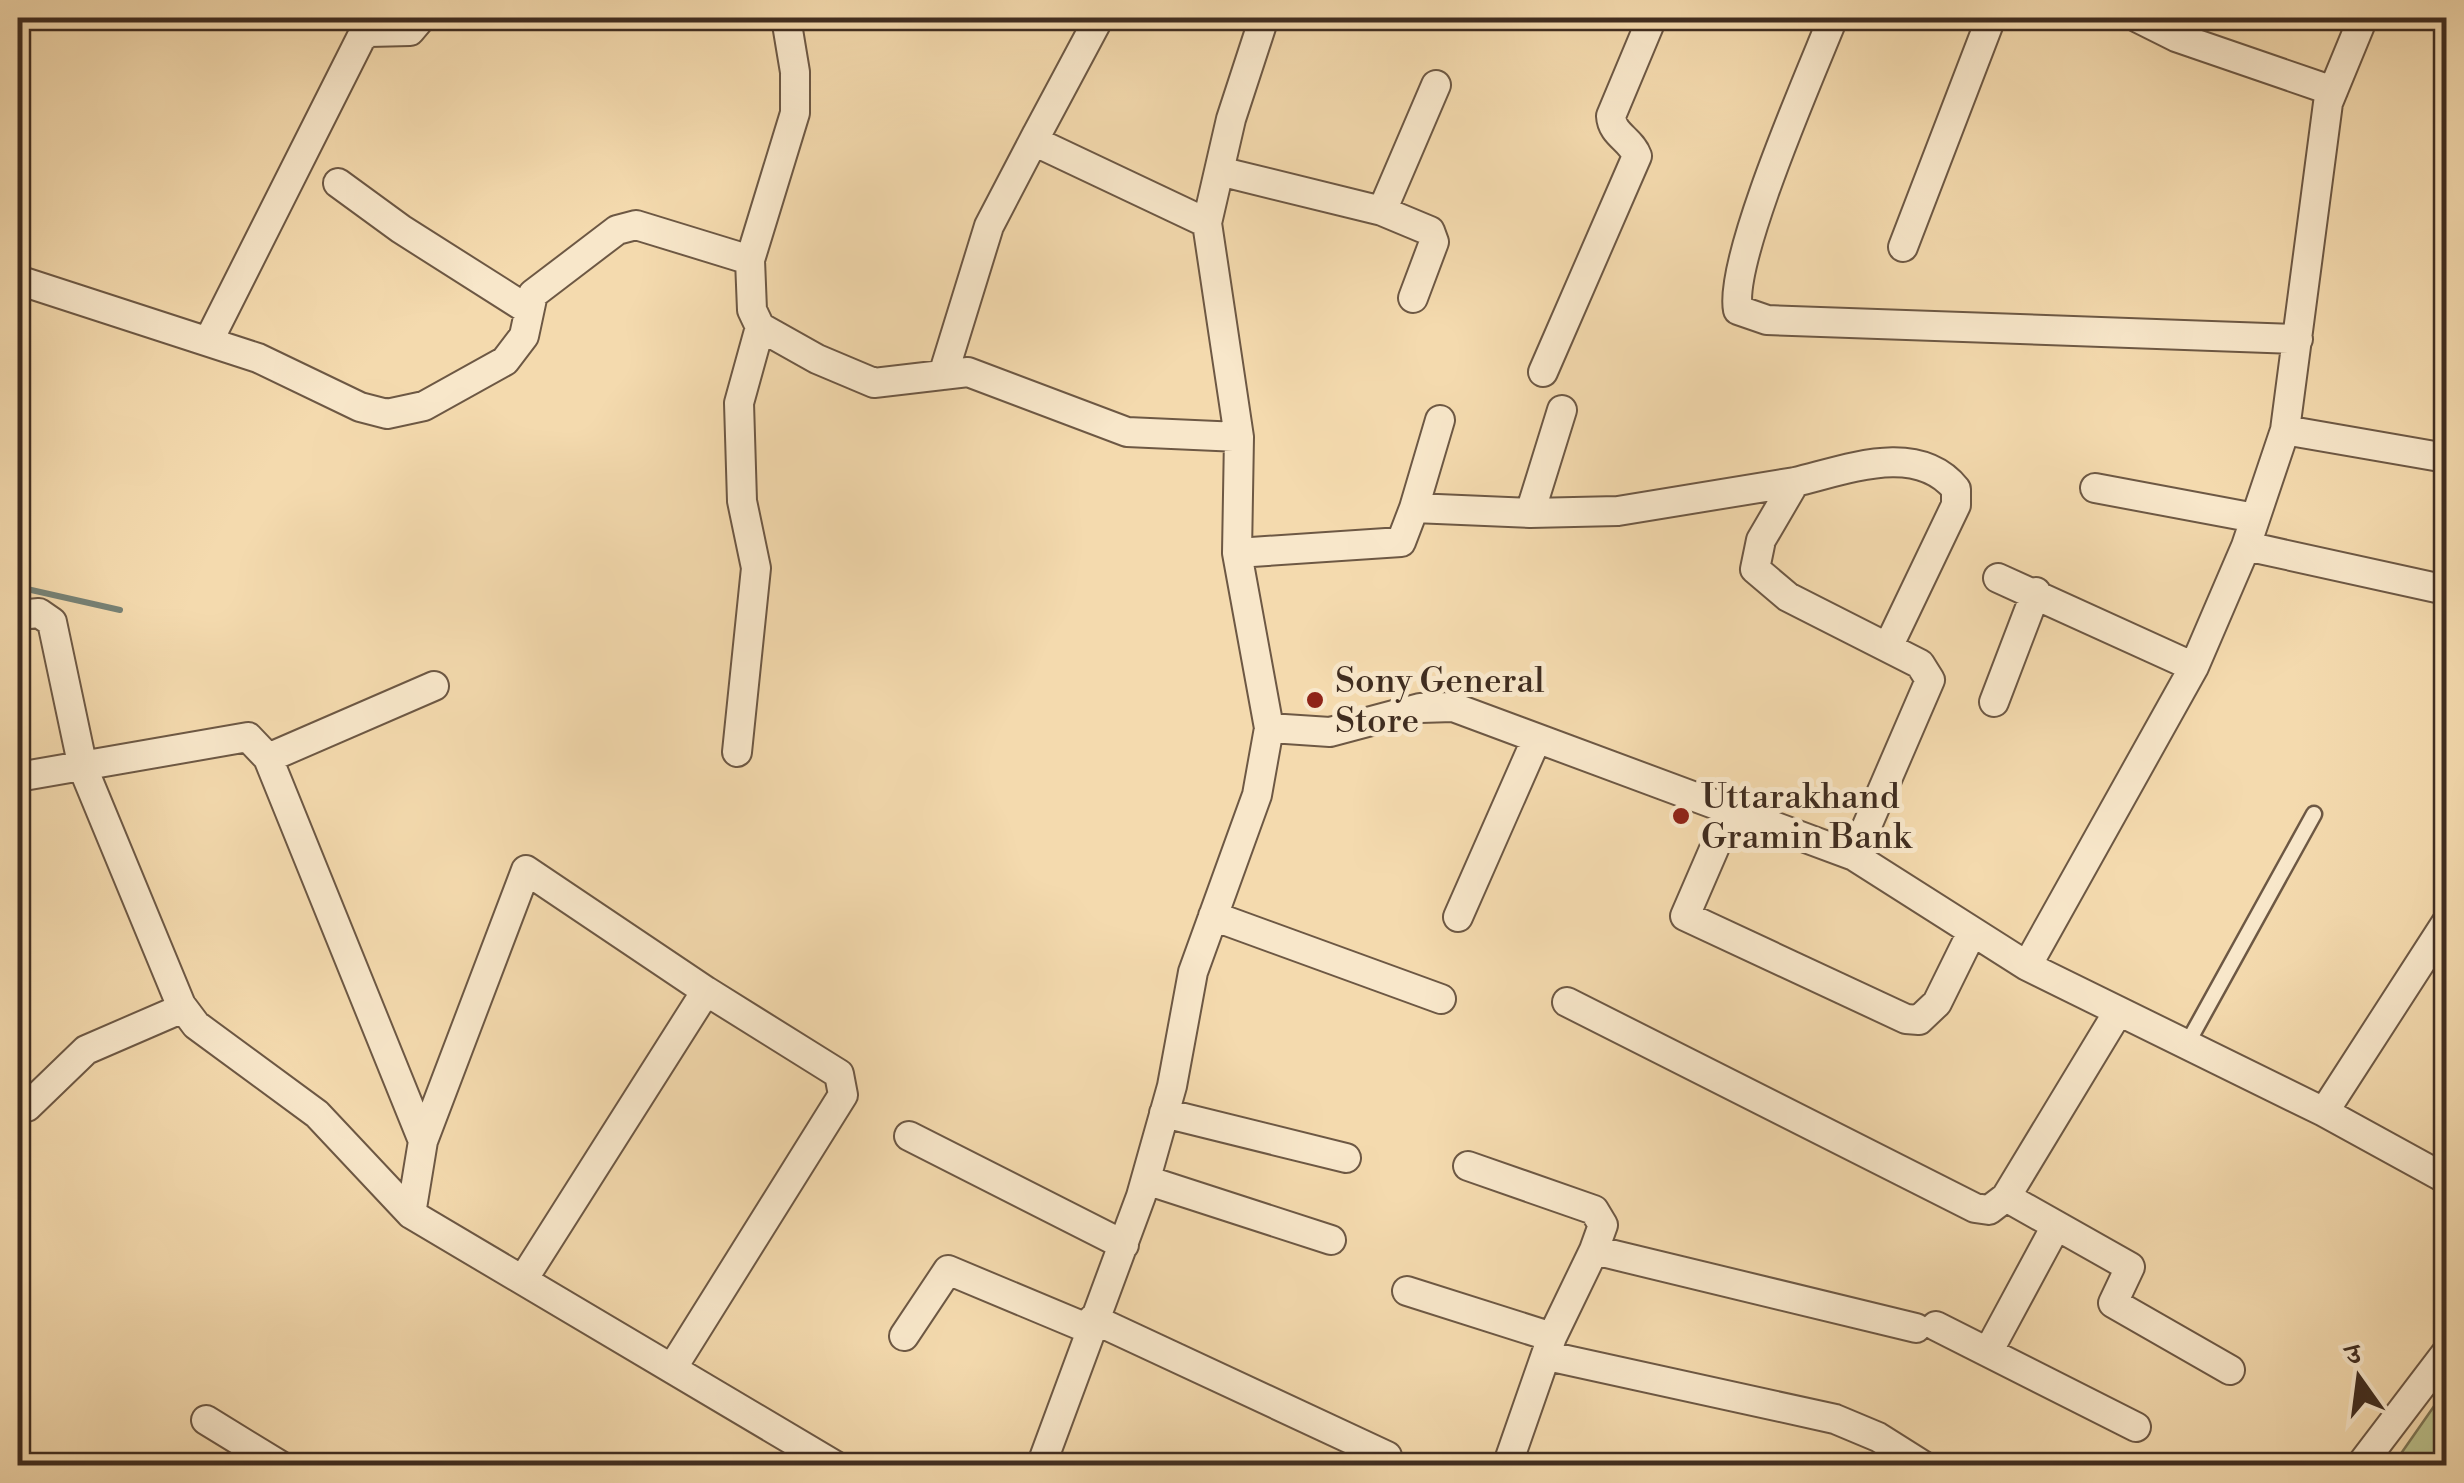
<svg xmlns="http://www.w3.org/2000/svg" width="2464" height="1483" viewBox="0 0 2464 1483" font-family="'Libre Bodoni','Noto Serif Devanagari',serif">
  <rect width="100%" height="100%" fill="#f4daae"/>
  <filter id="stains"><feTurbulence type="fractalNoise" baseFrequency=".002" numOctaves="4"/><feColorMatrix values="0 0 0 0 .2 0 0 0 0 .09 0 0 0 0 .02 0 0 0 .5 -.17"/></filter>
  <radialGradient id="worn" r=".72"><stop offset=".6" stop-color="#630" stop-opacity="0"/><stop offset="1" stop-color="#630" stop-opacity=".3"/></radialGradient>
  <path fill="#bac08b" stroke="#7d7656" stroke-width="2.5" d="M 2446,1389 L 2446,1465 L 2393,1465 Z"/>
  <g fill="none" stroke-linecap="round" stroke-linejoin="round">
    <path stroke="#778276" stroke-width="6" d="M 18,587 L 120,610"/>
    <defs>
      <path id="lane" d="M 2187,1044 L 2314,814"/>
      <path id="street" d="M 786,18 L 795,72 L 795,113 L 750,260 L 752,310 L 760,327 L 817,359 L 874,383 L 968,372 L 1127,432 L 1239,437
        M 1099,18 L 1037,134 L 1040,144 L 1207,223
        M 1833,18 C 1811,73 1728,261 1738,310 L 1767,320 L 2298,339
        M 2138,18 L 2176,37 L 2333,91
        M 1219,171 L 1382,211 L 1430,231 L 1434,242 L 1413,298
        M 338,183 L 401,229 L 527,309
        M 1382,211 L 1436,85
        M 1903,247 L 1991,18
        M 18,280 L 258,358 L 360,407 L 387,414 L 424,406 L 505,361 L 524,336 L 533,294 L 617,230 L 636,225 L 750,260
        M 209,340 L 361,38 L 369,32 L 410,31 L 421,18
        M 1543,372 L 1637,156 C 1631,139 1612,135 1611,116 L 1652,18
        M 943,375 L 989,226 L 1037,134
        M 2285,430 L 2446,458
        M 1795,482 C 1846,470 1917,441 1956,489 L 1956,505 L 1889,645
        M 2095,488 L 2255,518
        M 1414,508 L 1440,420
        M 1530,513 L 1618,511 L 1795,482 L 1761,540 L 1755,569 L 1788,597 L 1920,664 L 1930,680 L 1854,856
        M 2246,546 L 2446,590
        M 1237,553 L 1401,542 L 1414,508 L 1530,513 L 1562,410
        M 1998,578 L 2194,667
        M 18,615 L 39,613 L 52,622 L 83,768 L 181,1005 L 196,1025 L 317,1114 L 411,1214 L 836,1466
        M 1994,702 L 2036,592
        M 1269,728 L 1330,732 L 1420,708 L 1453,707 L 1854,856 L 2027,966 L 2194,667 L 2246,546 L 2285,430 L 2328,103 L 2363,18
        M 737,752 L 756,568 L 742,501 L 739,403 L 760,327
        M 268,758 L 434,686
        M 18,777 L 248,737 L 268,758 L 423,1141 L 411,1214
        M 1730,812 L 1685,916 L 1906,1019 L 1919,1020 L 1937,1003 L 1971,934
        M 1213,916 L 1441,999
        M 1458,917 L 1536,740
        M 2027,966 L 2324,1112 L 2446,1179
        M 1567,1002 L 1975,1208 L 1989,1210 L 2006,1197 L 2118,1012
        M 18,1109 L 27,1107 L 86,1050 L 183,1008
        M 2324,1112 L 2446,923
        M 1164,1113 L 1346,1158
        M 909,1136 L 1124,1245
        M 423,1141 L 526,870 L 706,991
        M 1468,1166 L 1594,1210 L 1603,1225 L 1594,1250
        M 1146,1180 L 1331,1240
        M 2006,1197 L 2130,1267 L 2113,1303 L 2230,1370
        M 524,1278 L 706,991 L 839,1074 L 843,1095 L 673,1367
        M 1407,1291 L 1552,1337
        M 1093,1319 L 1387,1456
        M 1936,1326 L 2136,1427
        M 904,1336 L 948,1270 L 1089,1329
        M 1988,1352 L 2056,1226
        M 1548,1356 L 1835,1419 L 1878,1437 L 1924,1466
        M 206,1420 L 281,1466
        M 1041,1466 L 1141,1196 L 1172,1086 L 1193,972 L 1257,795 L 1269,728 L 1237,553 L 1239,437 L 1207,223 L 1231,119 L 1264,18
        M 1507,1466 L 1552,1337 L 1594,1250 L 1916,1328
        M 2360,1466 L 2446,1353"/>
    </defs>
    <use href="#lane" stroke="#6d5844" stroke-width="19"/>
    <use href="#street" stroke="#6d5844" stroke-width="32"/>
    <use href="#lane" stroke="#f8e7ca" stroke-width="14"/>
    <use href="#street" stroke="#f8e7ca" stroke-width="28"/>
  </g>
  <g fill="#8f2418" stroke="#f8e7ca" stroke-width="4">
    <circle cx="1315" cy="700" r="10"/>
    <circle cx="1681" cy="816" r="10"/>
  </g>
  <g text-anchor="middle" stroke-width="10" stroke-linejoin="round" paint-order="stroke">
    <g font-size="35" fill="#402d20" stroke="#f8e7ca" text-anchor="start">
      <text x="1335" y="692">Sony General<tspan x="1335" dy="40">Store</tspan></text>
      <text x="1701" y="808">Uttarakhand<tspan x="1701" dy="40">Gramin Bank</tspan></text>
    </g>
  </g>
  <rect width="2464" height="1483" fill="none" stroke="#f4daae" stroke-width="60"/>
  <rect x="20" y="20" width="2424" height="1443" fill="none" stroke="#402d20" stroke-width="5"/>
  <rect x="30" y="30" width="2404" height="1423" fill="none" stroke="#402d20" stroke-width="2.5"/>
  <g transform="translate(2359 1378) rotate(346)" stroke="#f8e7ca" stroke-width="8" paint-order="stroke">
  <path d="M0-8L18 38L0 25L-18 38Z" fill="#402d20"/>
  <text y="-15" font-size="28" font-weight="bold" text-anchor="middle" fill="#402d20">उ</text>
  </g>
  <rect width="100%" height="100%" filter="url(#stains)"/>
  <rect width="100%" height="100%" fill="url(#worn)"/>
</svg>
